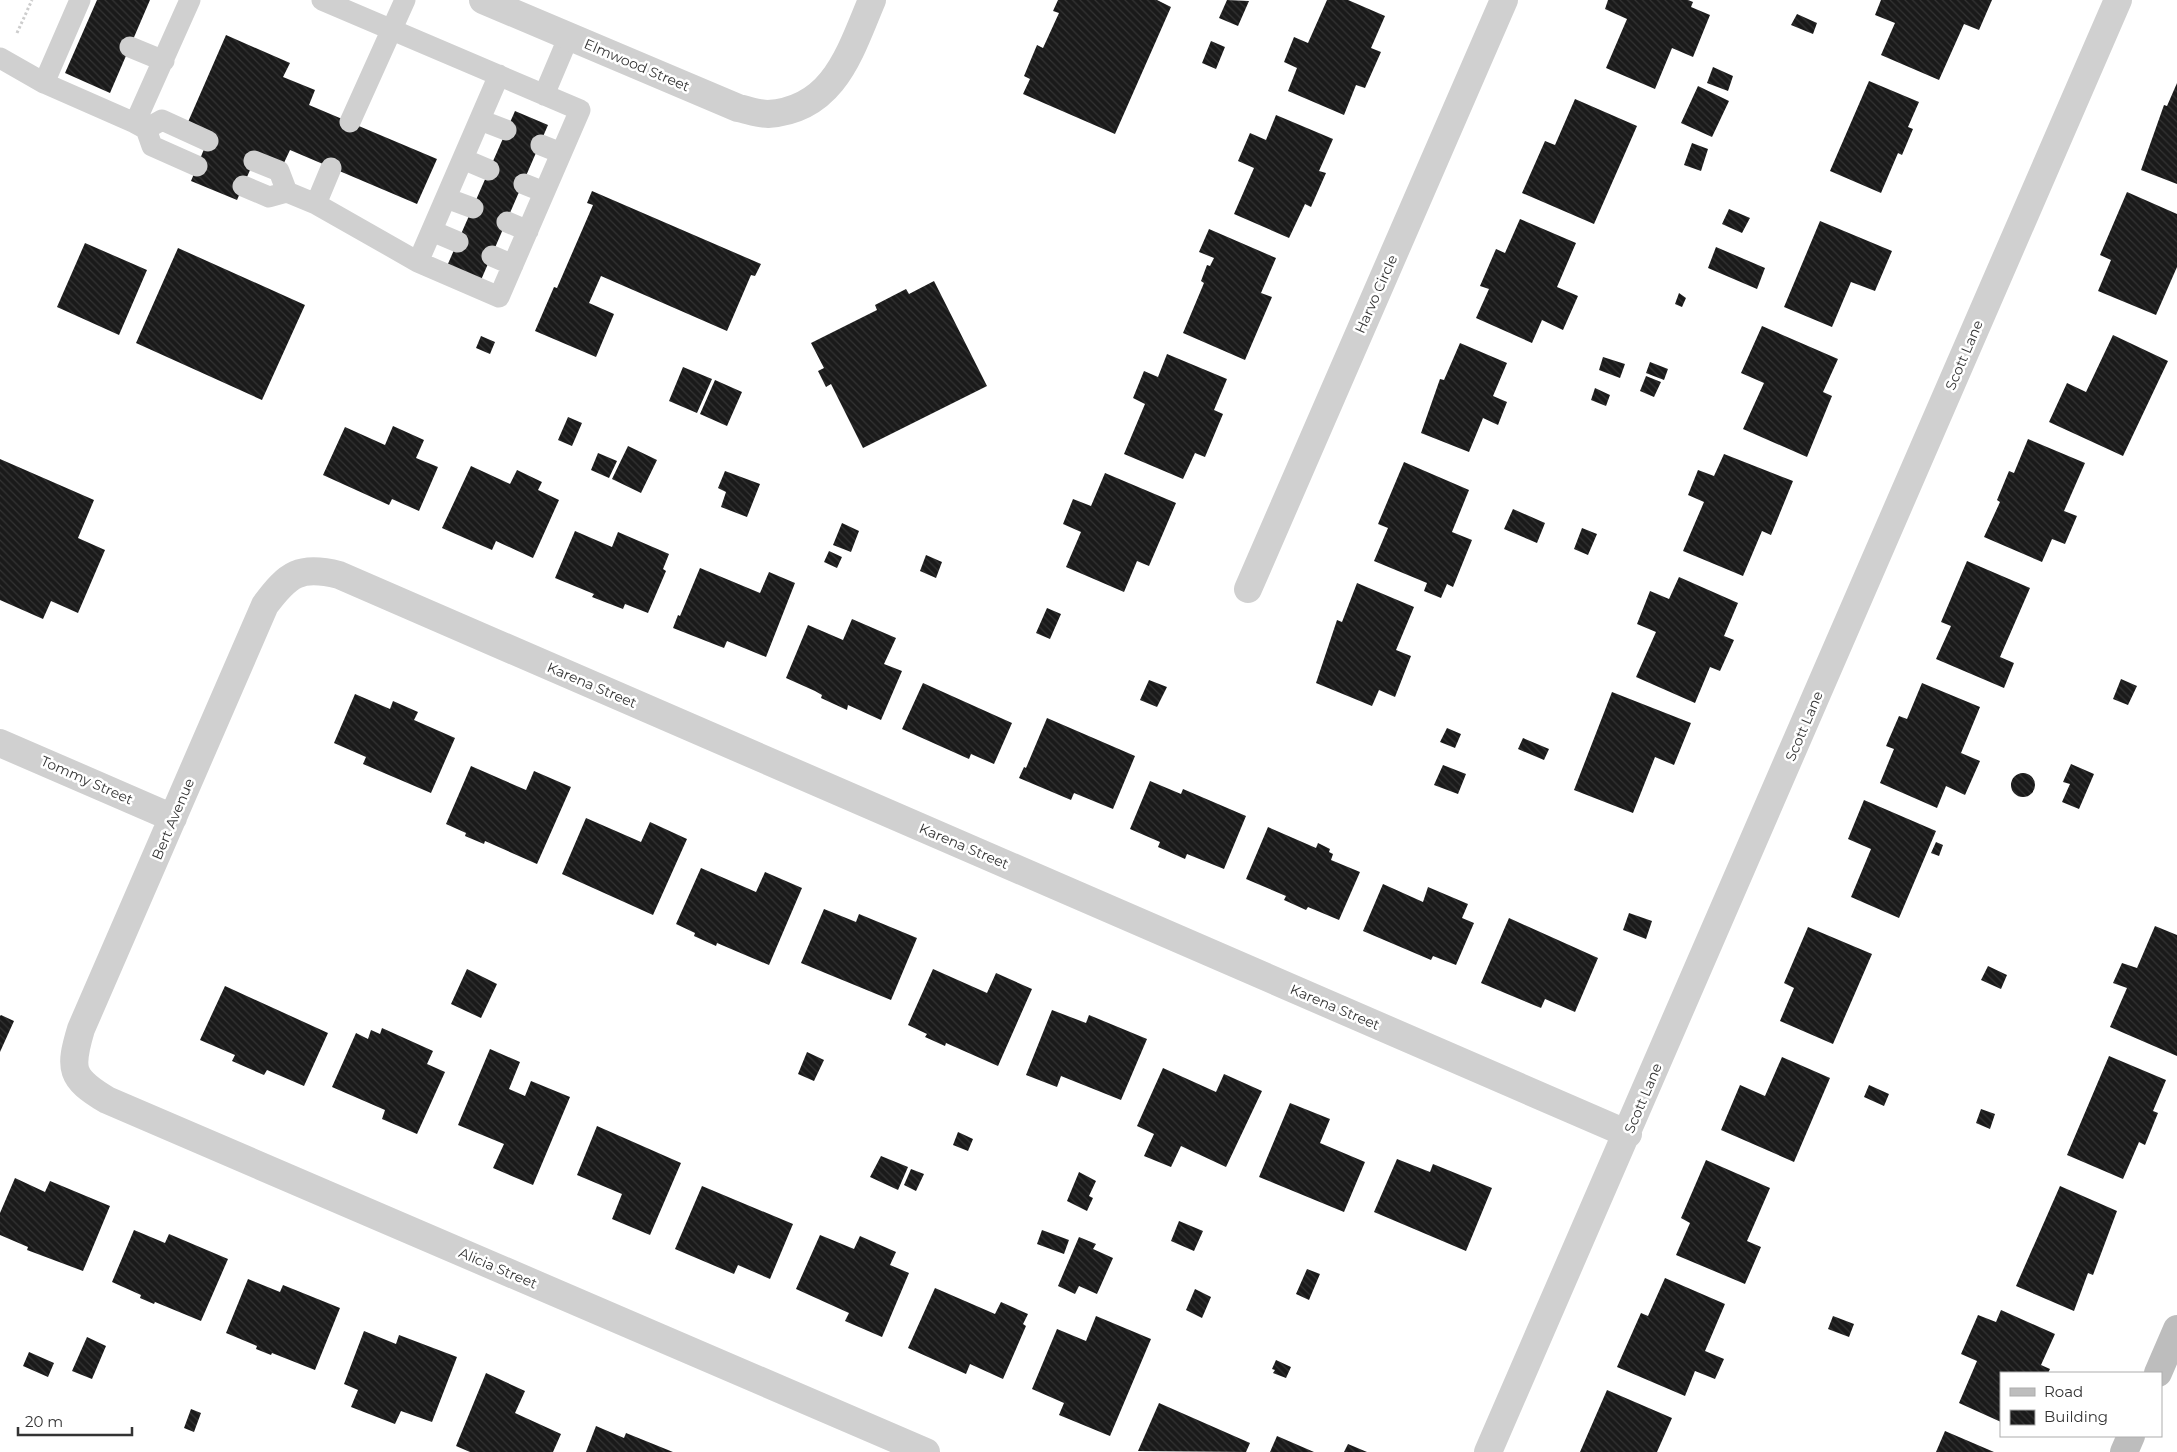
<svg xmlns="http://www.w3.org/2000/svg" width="2177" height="1452" viewBox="0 0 2177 1452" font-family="Montserrat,sans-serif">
  <defs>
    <pattern id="building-back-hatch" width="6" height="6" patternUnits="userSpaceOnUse" patternTransform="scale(1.25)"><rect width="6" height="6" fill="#1a1a1a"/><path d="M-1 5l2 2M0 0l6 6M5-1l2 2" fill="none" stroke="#333"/></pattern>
  </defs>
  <rect width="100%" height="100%" fill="#fff"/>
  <path fill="url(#building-back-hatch)" d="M 97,0 L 150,0 L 110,93 L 65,73 Z
    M 1058,0 L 1157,0 L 1171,7 L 1115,134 L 1023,94 L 1030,79 L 1024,76 L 1037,45 L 1043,48 L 1059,13 L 1053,11 Z
    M 1227,0 L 1249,1 L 1238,26 L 1219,18 Z
    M 1327,0 L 1348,0 L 1385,16 L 1371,48 L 1381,52 L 1365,88 L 1356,85 L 1344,115 L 1288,91 L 1297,68 L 1284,62 L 1294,37 L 1308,43 Z
    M 1608,0 L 1688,0 L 1693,2 L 1691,7 L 1710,15 L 1693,57 L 1672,48 L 1655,89 L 1606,68 L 1627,19 L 1605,9 Z
    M 1881,0 L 1992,0 L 1979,30 L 1964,24 L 1939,80 L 1881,55 L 1895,23 L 1875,15 Z
    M 1797,14 L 1817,23 L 1813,34 L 1791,25 Z
    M 226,35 L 290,63 L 283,77 L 315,90 L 309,105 L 437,159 L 417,204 L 290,150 L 283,165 L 257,154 L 237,200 L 191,181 L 211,132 L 188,122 Z
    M 1211,41 L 1225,47 L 1216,69 L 1202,63 Z
    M 1713,67 L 1733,76 L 1728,91 L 1707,83 Z
    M 1869,81 L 1919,102 L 1908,127 L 1913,129 L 1902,155 L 1898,153 L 1881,193 L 1830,171 Z
    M 2177,83 L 2177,184 L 2141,170 L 2164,105 L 2167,106 Z
    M 1698,86 L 1729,101 L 1712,137 L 1681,123 Z
    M 1575,99 L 1637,126 L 1594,224 L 1522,193 L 1545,141 L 1555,145 Z
    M 515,111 L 548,125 L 481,280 L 447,266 Z
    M 1276,115 L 1333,139 L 1319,171 L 1326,173 L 1311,207 L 1305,204 L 1289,238 L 1234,214 L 1254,168 L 1238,161 L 1250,133 L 1266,140 Z
    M 1692,143 L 1708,149 L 1701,171 L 1684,165 Z
    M 592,191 L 761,264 L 755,276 L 751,275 L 727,331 L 601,276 L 589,303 L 614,314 L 596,357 L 535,331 L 554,287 L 557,288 L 593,205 L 587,203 Z
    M 2127,192 L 2177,214 L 2177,267 L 2156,315 L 2098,291 L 2111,260 L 2100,255 Z
    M 1729,209 L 1750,218 L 1742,233 L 1722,224 Z
    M 1520,219 L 1576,243 L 1557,287 L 1578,296 L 1563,330 L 1542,320 L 1532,343 L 1476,318 L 1489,289 L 1480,286 L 1496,249 L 1505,253 Z
    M 1820,221 L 1892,251 L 1875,291 L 1851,282 L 1832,327 L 1784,307 Z
    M 1209,229 L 1276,258 L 1261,293 L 1272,297 L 1245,360 L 1183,333 L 1204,283 L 1201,281 L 1207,265 L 1210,266 L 1214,258 L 1199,252 Z
    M 85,243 L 147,270 L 119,335 L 57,307 Z
    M 1716,247 L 1765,268 L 1757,289 L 1708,268 Z
    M 178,248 L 305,305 L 262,400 L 136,343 Z
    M 934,281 L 987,386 L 863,448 L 831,384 L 826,387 L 818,371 L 824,368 L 811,343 L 877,310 L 875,305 L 906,289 L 909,294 Z
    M 1679,293 L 1686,298 L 1682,307 L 1675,304 Z
    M 1762,326 L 1838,359 L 1823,392 L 1832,396 L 1807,457 L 1743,429 L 1764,383 L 1741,373 Z
    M 2113,335 L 2168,361 L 2123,456 L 2049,422 L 2067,383 L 2086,392 Z
    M 481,336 L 495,342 L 490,354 L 476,348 Z
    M 1460,343 L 1507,363 L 1493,396 L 1507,402 L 1498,425 L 1483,418 L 1469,452 L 1421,433 L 1440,379 L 1444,380 Z
    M 1167,354 L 1227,379 L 1214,410 L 1223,414 L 1205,457 L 1195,453 L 1183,479 L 1124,454 L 1145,404 L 1133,398 L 1144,371 L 1158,377 Z
    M 1603,357 L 1625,364 L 1620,378 L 1599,370 Z
    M 1650,362 L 1668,369 L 1664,380 L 1646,373 Z
    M 683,367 L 712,379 L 697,413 L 669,401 Z
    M 1646,376 L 1661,382 L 1654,397 L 1640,391 Z
    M 715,380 L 742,392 L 727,426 L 700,414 Z
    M 1595,388 L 1610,395 L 1606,406 L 1591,400 Z
    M 568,417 L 582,423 L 572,446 L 558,440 Z
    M 393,426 L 424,440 L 416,458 L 438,467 L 419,511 L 392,499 L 389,505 L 323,475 L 345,427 L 385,445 Z
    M 2028,439 L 2085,463 L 2064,511 L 2077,516 L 2065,544 L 2052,539 L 2042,562 L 1984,537 L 2000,502 L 1997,500 L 2009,471 L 2014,473 Z
    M 628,446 L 657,460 L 641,493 L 612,479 Z
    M 598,453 L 617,461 L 609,478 L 591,470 Z
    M 1724,454 L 1793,481 L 1771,535 L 1762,531 L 1743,576 L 1683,551 L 1704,502 L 1688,495 L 1698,470 L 1714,476 Z
    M 0,459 L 94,500 L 78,538 L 105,550 L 78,613 L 51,601 L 43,619 L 0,600 Z
    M 1404,462 L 1469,490 L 1452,532 L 1472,540 L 1453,587 L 1447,584 L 1441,598 L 1424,591 L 1427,583 L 1374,561 L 1388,528 L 1378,524 Z
    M 471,466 L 510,484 L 517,470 L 542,482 L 538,490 L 559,500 L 533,558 L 496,541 L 492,550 L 442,528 Z
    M 725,471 L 760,484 L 747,517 L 721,507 L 726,492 L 718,488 Z
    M 1105,473 L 1176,503 L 1149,566 L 1137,561 L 1124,592 L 1066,567 L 1081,532 L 1063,524 L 1073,499 L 1091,506 Z
    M 1513,509 L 1545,523 L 1537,543 L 1504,529 Z
    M 842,523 L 859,531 L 851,552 L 833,545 Z
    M 1582,528 L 1597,534 L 1588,555 L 1574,549 Z
    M 575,531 L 612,547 L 618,532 L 669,554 L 663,569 L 666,571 L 648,613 L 625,604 L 623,609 L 592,597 L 594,594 L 555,578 Z
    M 829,551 L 842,557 L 837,568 L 824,562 Z
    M 926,555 L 942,562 L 936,578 L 920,571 Z
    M 1967,561 L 2030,588 L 2000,657 L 2014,663 L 2004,688 L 1936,659 L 1951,626 L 1941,622 Z
    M 700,568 L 760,593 L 769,572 L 795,583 L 766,657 L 727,641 L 724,648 L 673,628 L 678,615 L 680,616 Z
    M 1679,577 L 1738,603 L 1724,636 L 1734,640 L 1720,671 L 1710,667 L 1695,703 L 1636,677 L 1656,632 L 1637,624 L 1650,591 L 1669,599 Z
    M 1357,583 L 1414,607 L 1396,650 L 1411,656 L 1395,697 L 1379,690 L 1372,706 L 1316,683 L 1337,620 L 1342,622 Z
    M 1047,608 L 1061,614 L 1050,639 L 1036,633 Z
    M 852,619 L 896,638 L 884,664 L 902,671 L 881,720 L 848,705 L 847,710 L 821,698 L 822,695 L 815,691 L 786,678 L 808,625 L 843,640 Z
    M 2121,679 L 2137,686 L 2128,705 L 2113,699 Z
    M 1149,680 L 1167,687 L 1157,707 L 1140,700 Z
    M 923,683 L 1012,723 L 994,764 L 971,754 L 969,759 L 902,729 Z
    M 1922,683 L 1980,707 L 1961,753 L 1980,761 L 1965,795 L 1946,786 L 1937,808 L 1880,783 L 1894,749 L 1886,746 L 1899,716 L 1907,719 Z
    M 1612,692 L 1691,723 L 1674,765 L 1655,757 L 1633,813 L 1574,790 Z
    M 355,694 L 390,709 L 393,701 L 418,712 L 414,720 L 455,738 L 431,793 L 363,764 L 366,757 L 334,743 Z
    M 1047,718 L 1135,756 L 1113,809 L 1074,793 L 1071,800 L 1019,778 L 1024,767 L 1026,768 Z
    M 1447,728 L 1461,734 L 1455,748 L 1440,742 Z
    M 1523,738 L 1549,749 L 1544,760 L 1518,749 Z
    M 2071,764 L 2094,774 L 2079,809 L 2062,802 L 2070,784 L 2063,782 Z
    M 1443,765 L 1466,774 L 1458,794 L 1434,785 Z
    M 471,766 L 526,790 L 534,771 L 571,787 L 537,864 L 485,841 L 484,844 L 465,836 L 466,833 L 446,824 Z
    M2011 785a12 12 0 1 1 24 0a12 12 0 1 1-24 0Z
    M 1150,781 L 1181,794 L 1183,789 L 1246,816 L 1224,869 L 1187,854 L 1185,859 L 1158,847 L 1160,842 L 1130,829 Z
    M 1864,800 L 1936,831 L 1899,918 L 1851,897 L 1871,849 L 1848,839 Z
    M 586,818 L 641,842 L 650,822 L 687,839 L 653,915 L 562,874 Z
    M 1268,827 L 1316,848 L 1318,843 L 1330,849 L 1329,852 L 1333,854 L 1331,860 L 1360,872 L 1339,920 L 1308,907 L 1306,910 L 1284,900 L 1286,896 L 1246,879 Z
    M 1936,842 L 1943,845 L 1939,856 L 1931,853 Z
    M 701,868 L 756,892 L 765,872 L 802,888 L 769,965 L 717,943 L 716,946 L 694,936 L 695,933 L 676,924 Z
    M 1383,884 L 1423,902 L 1428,887 L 1468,904 L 1462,918 L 1474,923 L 1456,965 L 1433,956 L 1431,960 L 1363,931 Z
    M 824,909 L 856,922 L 859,914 L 917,938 L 891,1000 L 801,963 Z
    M 1629,913 L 1652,921 L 1646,939 L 1623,930 Z
    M 1509,918 L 1598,958 L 1575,1012 L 1545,999 L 1541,1008 L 1481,983 Z
    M 2155,926 L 2177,935 L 2177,1056 L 2110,1027 L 2127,988 L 2113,983 L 2122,963 L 2137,968 Z
    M 1808,927 L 1872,954 L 1833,1044 L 1780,1021 L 1794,988 L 1784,983 Z
    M 1988,966 L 2007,975 L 2001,989 L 1981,980 Z
    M 467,969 L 497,984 L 481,1018 L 451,1004 Z
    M 933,969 L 987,993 L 996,973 L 1032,989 L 998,1066 L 946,1043 L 945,1046 L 925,1037 L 927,1034 L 908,1025 Z
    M 225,986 L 328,1033 L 304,1086 L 267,1070 L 264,1075 L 232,1061 L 235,1055 L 200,1040 Z
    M 1052,1010 L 1086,1023 L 1089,1015 L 1147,1039 L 1121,1100 L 1061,1076 L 1057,1087 L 1026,1075 Z
    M 1,1015 L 14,1021 L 0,1052 L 0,1016 Z
    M 382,1028 L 433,1051 L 427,1064 L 445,1072 L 417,1134 L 382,1119 L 385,1110 L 332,1087 L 356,1033 L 368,1039 L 371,1030 L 380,1034 Z
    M 490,1049 L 520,1062 L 509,1089 L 525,1096 L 531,1081 L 570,1097 L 533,1185 L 493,1168 L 504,1144 L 458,1125 Z
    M 807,1052 L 824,1060 L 814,1081 L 798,1074 Z
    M 2109,1056 L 2166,1080 L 2153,1111 L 2158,1113 L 2145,1145 L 2139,1142 L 2123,1179 L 2067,1155 Z
    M 1782,1057 L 1830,1078 L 1794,1162 L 1721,1130 L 1740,1085 L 1765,1096 Z
    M 1163,1068 L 1216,1092 L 1224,1074 L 1262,1091 L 1226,1167 L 1181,1146 L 1171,1167 L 1144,1156 L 1154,1134 L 1137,1126 Z
    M 1869,1085 L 1889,1094 L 1884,1106 L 1864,1097 Z
    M 1290,1103 L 1330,1119 L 1320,1143 L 1365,1162 L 1344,1212 L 1259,1177 Z
    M 1981,1109 L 1995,1114 L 1990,1129 L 1976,1123 Z
    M 597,1126 L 681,1163 L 650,1235 L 612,1219 L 622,1194 L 577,1175 Z
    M 958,1132 L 973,1139 L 968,1151 L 953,1145 Z
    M 881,1156 L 908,1167 L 898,1190 L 870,1177 Z
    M 1397,1159 L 1430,1172 L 1433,1164 L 1492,1188 L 1466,1251 L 1374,1212 Z
    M 1706,1160 L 1770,1188 L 1747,1241 L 1761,1247 L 1745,1284 L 1676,1255 L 1690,1223 L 1681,1218 Z
    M 911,1169 L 924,1174 L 916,1191 L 904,1185 Z
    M 1079,1172 L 1096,1181 L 1089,1196 L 1093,1198 L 1087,1211 L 1067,1201 Z
    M 15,1178 L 45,1192 L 50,1181 L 110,1206 L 83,1271 L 27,1250 L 28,1247 L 0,1235 L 0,1213 Z
    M 702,1186 L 793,1224 L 770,1279 L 738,1265 L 734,1274 L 675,1249 Z
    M 2060,1186 L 2117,1211 L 2093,1275 L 2088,1273 L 2074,1311 L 2016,1286 Z
    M 1179,1221 L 1203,1231 L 1194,1251 L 1171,1241 Z
    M 134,1230 L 165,1243 L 169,1234 L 228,1259 L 201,1321 L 155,1302 L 154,1304 L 140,1298 L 141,1295 L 112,1282 Z
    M 1042,1230 L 1069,1240 L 1064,1254 L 1037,1244 Z
    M 820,1235 L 854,1249 L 860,1236 L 896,1252 L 890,1265 L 909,1273 L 882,1337 L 845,1321 L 849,1313 L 796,1289 Z
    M 1079,1237 L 1096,1244 L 1093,1249 L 1113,1258 L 1097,1294 L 1079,1286 L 1075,1294 L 1058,1286 Z
    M 1307,1269 L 1320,1274 L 1309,1300 L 1296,1294 Z
    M 1665,1278 L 1725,1304 L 1705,1351 L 1724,1359 L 1715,1379 L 1695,1371 L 1685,1396 L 1617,1367 L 1641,1313 L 1648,1316 Z
    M 248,1279 L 280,1292 L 283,1285 L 340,1308 L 315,1370 L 272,1353 L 271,1355 L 256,1349 L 257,1346 L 226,1333 Z
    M 935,1288 L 995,1314 L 1001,1302 L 1028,1314 L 1023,1324 L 1026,1326 L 1003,1379 L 970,1364 L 966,1374 L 908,1348 Z
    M 1195,1289 L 1211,1297 L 1202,1318 L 1186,1310 Z
    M 2001,1310 L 2055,1334 L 2041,1365 L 2050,1369 L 2048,1373 L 2001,1373 L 2001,1422 L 1959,1403 L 1977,1361 L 1961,1354 L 1978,1315 L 1996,1322 Z
    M 1096,1316 L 1151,1339 L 1110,1436 L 1059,1415 L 1064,1403 L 1032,1389 L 1057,1329 L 1086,1341 Z
    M 1833,1316 L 1854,1324 L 1849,1337 L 1828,1329 Z
    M 364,1331 L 396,1344 L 399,1335 L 457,1357 L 432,1422 L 401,1411 L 395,1424 L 351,1407 L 358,1390 L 344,1384 Z
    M 87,1337 L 106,1346 L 92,1379 L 72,1371 Z
    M 29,1352 L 54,1363 L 48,1377 L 23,1366 Z
    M 1276,1360 L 1291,1367 L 1286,1378 L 1273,1373 L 1275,1370 L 1272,1369 Z
    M 486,1373 L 525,1391 L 515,1413 L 561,1434 L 553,1452 L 470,1452 L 456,1446 Z
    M 1607,1390 L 1672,1418 L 1657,1452 L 1580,1452 Z
    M 1159,1403 L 1250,1443 L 1246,1452 L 1138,1451 Z
    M 191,1409 L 201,1413 L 194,1432 L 184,1428 Z
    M 596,1426 L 624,1438 L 626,1433 L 673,1452 L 586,1452 Z
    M 1945,1431 L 1994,1452 L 1936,1452 Z
    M 1277,1436 L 1314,1452 L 1270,1452 Z
    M 1348,1444 L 1367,1452 L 1344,1452 Z"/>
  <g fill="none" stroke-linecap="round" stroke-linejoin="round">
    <path stroke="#cdcdcd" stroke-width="3" stroke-dasharray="2.5 2.5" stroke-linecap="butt" d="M 17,33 L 32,0"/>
    <path stroke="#d0d0d0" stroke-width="21" d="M 130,47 L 164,61
      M 0,58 L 44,83 L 135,123 L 190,0
      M 44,83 L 80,0
      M 544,95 L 569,36
      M 480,120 L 506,130
      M 350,122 L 405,0
      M 135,123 L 146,129 L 152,146 L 197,166
      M 146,129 L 162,120 L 208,141
      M 541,145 L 561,153
      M 463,159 L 489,170
      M 254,161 L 279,171 L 287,192
      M 524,184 L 544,192
      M 243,186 L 269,197 L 287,192 L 316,204 L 418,262 L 499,297 L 580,110 L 322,0
      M 446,198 L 473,208
      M 316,204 L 331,168
      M 507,222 L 528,231
      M 432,231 L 458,242
      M 492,256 L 513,265
      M 418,262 L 499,75"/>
    <path stroke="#d0d0d0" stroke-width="28" d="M 483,0 L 738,108 C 748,110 759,114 768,114 C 834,110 850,52 872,0
      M 1248,589 L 1504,0
      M 0,743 L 173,818
      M 926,1452 L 107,1100 C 70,1078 69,1069 81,1029 L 265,605 C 288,574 300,565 339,575 L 1628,1134
      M 1488,1452 L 2118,0"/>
    <path stroke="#bdbdbd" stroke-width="28" d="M 2158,1373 L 2177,1329
      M 2124,1452 L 2131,1436"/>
  </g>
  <g text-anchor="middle" stroke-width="5" stroke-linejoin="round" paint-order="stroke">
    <g font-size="14" fill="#333" stroke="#fff">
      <text transform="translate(637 65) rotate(23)" y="5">Elmwood Street</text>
      <text transform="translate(1376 294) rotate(-66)" y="5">Harvo Circle</text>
      <text transform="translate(1964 355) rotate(-67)" y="5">Scott Lane</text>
      <text transform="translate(592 685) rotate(23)" y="5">Karena Street</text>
      <text transform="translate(1804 726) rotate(-67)" y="5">Scott Lane</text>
      <text transform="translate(87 780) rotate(24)" y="5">Tommy Street</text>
      <text transform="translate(173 819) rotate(-67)" y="5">Bert Avenue</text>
      <text transform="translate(964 846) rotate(23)" y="5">Karena Street</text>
      <text transform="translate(1335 1007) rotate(23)" y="5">Karena Street</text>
      <text transform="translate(1643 1098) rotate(-67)" y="5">Scott Lane</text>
      <text transform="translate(498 1268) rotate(23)" y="5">Alicia Street</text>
    </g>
  </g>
  <rect x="2000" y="1372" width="162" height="65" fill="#ffffff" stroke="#adadad"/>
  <rect x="2010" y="1388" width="25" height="8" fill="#bdbdbd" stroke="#adadad"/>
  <text x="2044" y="1397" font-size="15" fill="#333333">Road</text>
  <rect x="2010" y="1410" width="25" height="15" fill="url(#building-back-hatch)" stroke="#adadad"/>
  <text x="2044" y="1422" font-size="15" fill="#333333">Building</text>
  <path d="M18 1427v8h114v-8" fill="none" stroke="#333333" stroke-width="2.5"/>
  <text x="25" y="1427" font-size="15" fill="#333333" stroke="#ffffff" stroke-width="4" paint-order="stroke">20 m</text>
</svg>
